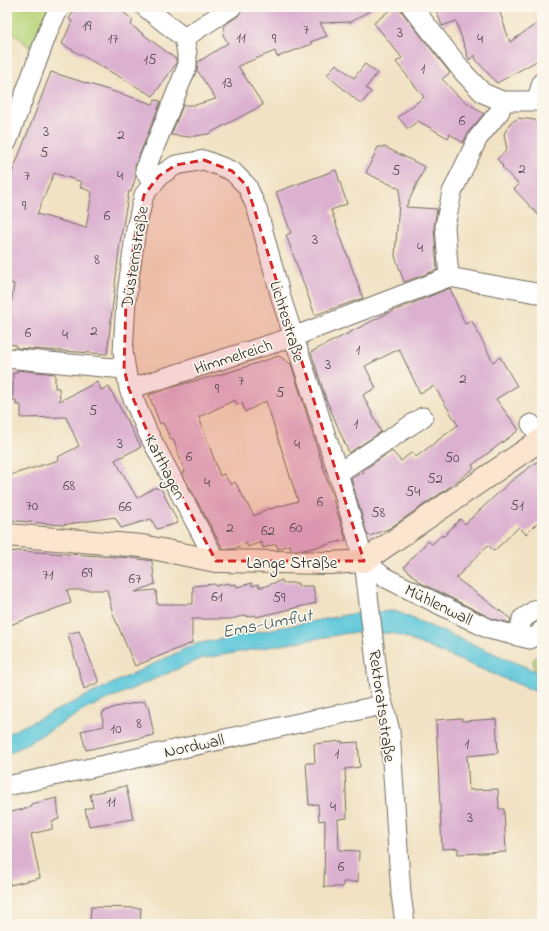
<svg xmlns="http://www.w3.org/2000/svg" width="549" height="931" viewBox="0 0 549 931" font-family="'Indie Flower',sans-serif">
  <rect width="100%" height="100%" fill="#fbf7ec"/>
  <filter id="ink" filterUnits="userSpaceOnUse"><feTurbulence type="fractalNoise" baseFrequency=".025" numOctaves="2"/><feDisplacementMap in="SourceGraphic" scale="8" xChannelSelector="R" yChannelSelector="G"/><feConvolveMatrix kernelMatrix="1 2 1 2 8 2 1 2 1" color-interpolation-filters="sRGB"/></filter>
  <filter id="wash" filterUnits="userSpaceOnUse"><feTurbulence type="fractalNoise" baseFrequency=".012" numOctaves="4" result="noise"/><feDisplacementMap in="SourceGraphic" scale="16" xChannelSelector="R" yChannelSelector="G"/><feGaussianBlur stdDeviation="0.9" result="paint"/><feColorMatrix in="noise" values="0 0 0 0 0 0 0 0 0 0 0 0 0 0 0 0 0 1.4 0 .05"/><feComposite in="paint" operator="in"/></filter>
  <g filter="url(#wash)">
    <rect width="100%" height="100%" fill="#f1e2c3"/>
    <path fill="#bad67c" stroke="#728054" d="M 7,7 L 49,7 L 30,48 L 7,27 Z
      M 542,650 L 542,727 L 533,660 Z"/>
    <path fill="#5fc8da" stroke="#457a82" d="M 395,611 L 542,674 L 542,694 L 394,633 L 348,633 L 200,659 L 88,708 L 7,755 L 7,734 L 195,644 L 356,613 Z"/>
    <g id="blocks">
      <path fill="#dcb1d0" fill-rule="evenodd" d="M 76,7 L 117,7 L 133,20 L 131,25 L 176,59 L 176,64 L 153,96 L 62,44 L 72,21 L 69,19 Z
        M 243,7 L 376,7 L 351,22 L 320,23 L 327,36 L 310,42 L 312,44 L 277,57 L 275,51 L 238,66 L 263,105 L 208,134 L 190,137 L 171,135 L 183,105 L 195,105 L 216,99 L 197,70 L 198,62 L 228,43 L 223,35 L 225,25 L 238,16 Z
        M 394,7 L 398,7 L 450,73 L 442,79 L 459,97 L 484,114 L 469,131 L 463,143 L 450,134 L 448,138 L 418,121 L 408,129 L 398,117 L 424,97 L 396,62 L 402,58 L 374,23 Z
        M 435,7 L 498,7 L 510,42 L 542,20 L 542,58 L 497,83 L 476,60 L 475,55 L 469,60 L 456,21 L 442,26 Z
        M 336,64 L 354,78 L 365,64 L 377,73 L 366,88 L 371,92 L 361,104 L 327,75 Z
        M 51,72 L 153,104 L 155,100 L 161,101 L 135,166 L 136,176 L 131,192 L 129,191 L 120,242 L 107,354 L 16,348 L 16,345 L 7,344 L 7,313 L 10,314 L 14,284 L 7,283 L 7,186 ZM 54,173 L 82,182 L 80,187 L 92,192 L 86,228 L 37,214 Z
        M 519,118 L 535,120 L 542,127 L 542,219 L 514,189 L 519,185 L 502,167 L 503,166 L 497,159 L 507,150 L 504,134 L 510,123 Z
        M 378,147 L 385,147 L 425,167 L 406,207 L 437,209 L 434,227 L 437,270 L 404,282 L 395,256 L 400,189 L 366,173 Z
        M 336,170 L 347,204 L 331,210 L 363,298 L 315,315 L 286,235 L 291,233 L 276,192 Z
        M 450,288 L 465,324 L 472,321 L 493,362 L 500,357 L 517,386 L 496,399 L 519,430 L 472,465 L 474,468 L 448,488 L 390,528 L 370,536 L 367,534 L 351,478 L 364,472 L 363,470 L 392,451 L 401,461 L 412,452 L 416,457 L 458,425 L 434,386 L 420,393 L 399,349 L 365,366 L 376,388 L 363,395 L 381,432 L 349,453 L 326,399 L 311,352 L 386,314 Z
        M 279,356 L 291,364 L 346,540 L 304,550 L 291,550 L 290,545 L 278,549 L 276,544 L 263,548 L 261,542 L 248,547 L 246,543 L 233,549 L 223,549 L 184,477 L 182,473 L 185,472 L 173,439 L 171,440 L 163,423 L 160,424 L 149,395 L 183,384 L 226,373 ZM 235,400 L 237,405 L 242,403 L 245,412 L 266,401 L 298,501 L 270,509 L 269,508 L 254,516 L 235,482 L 231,485 L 224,474 L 220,476 L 199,417 Z
        M 17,370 L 55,374 L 55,388 L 59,388 L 60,401 L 97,382 L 101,390 L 109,387 L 141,447 L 115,460 L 137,498 L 154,488 L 161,488 L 178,523 L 157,529 L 151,519 L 121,528 L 115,517 L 62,525 L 7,520 L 7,476 L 59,460 L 58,457 L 79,446 L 66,417 L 21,418 L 21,405 L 16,405 L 16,400 L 13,400 L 13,373 L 17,373 Z
        M 542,458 L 542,518 L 526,534 L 519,527 L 494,551 L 488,545 L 456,578 L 511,619 L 510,623 L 493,619 L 421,583 L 404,567 L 428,541 L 432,544 L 442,535 L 443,537 L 460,519 L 465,524 L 511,481 Z
        M 20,551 L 132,558 L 152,561 L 155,584 L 135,592 L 156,590 L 157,604 L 193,604 L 193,586 L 215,584 L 215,586 L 229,583 L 230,585 L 236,584 L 237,587 L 252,583 L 252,586 L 258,584 L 259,587 L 263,587 L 282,580 L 283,583 L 298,583 L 298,586 L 313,586 L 316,603 L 256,617 L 255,615 L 247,617 L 247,615 L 231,619 L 192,619 L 192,643 L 135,666 L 113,614 L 107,590 L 67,590 L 71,603 L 7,626 L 7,552 Z
        M 79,631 L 99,682 L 84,689 L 68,634 Z
        M 145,701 L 146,706 L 148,706 L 154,735 L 86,750 L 81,731 L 104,726 L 102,716 L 103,712 L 115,707 Z
        M 462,718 L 462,721 L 496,719 L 498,753 L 467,756 L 469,790 L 498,789 L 499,809 L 504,809 L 506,852 L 458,854 L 458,848 L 442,849 L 436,720 Z
        M 342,741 L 342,743 L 358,742 L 360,767 L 345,769 L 347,818 L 338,819 L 339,850 L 359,851 L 358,882 L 343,882 L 343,887 L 324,887 L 325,820 L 319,821 L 318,804 L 309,805 L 306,763 L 315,763 L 314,744 Z
        M 126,786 L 133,819 L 89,826 L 85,809 L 93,807 L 90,794 Z
        M 57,798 L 59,819 L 52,821 L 52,829 L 31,834 L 40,878 L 10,885 L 7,870 L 7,813 L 32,807 L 31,804 Z
        M 91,907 L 141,908 L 140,924 L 96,924 L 96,923 L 90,922 Z"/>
    </g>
  </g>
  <g filter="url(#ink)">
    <use href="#blocks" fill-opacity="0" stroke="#706b60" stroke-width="1"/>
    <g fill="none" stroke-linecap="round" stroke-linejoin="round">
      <defs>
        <path id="street" d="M 145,7 L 184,38
          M 412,7 L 464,73 L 483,93 L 502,101 L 542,101
          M 184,38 L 232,7
          M 537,100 L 542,82
          M 7,142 L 50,26 L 60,7
          M 152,184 L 145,170 L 187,67 L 187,53 L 184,38
          M 449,277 L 445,226 L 452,192 L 478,138 L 500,111 L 502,101
          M 449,277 L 542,294
          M 7,358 L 124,369
          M 129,389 L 293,337 L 449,277
          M 531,424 L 542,440
          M 338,473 L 423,417
          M 216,561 L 148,433 L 129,389 L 123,352 L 126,301 L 136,229 L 144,195 L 159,176 L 176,165 L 204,160 L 232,171 L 247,186 L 257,209 L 282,301 L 338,473 L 364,561 L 379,688 L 390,731 L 401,894 L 405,924
          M 364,561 L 384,577 L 489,629 L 530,639 L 541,633 L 542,630
          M 519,636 L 522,619 L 537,609 L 542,610
          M 7,786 L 382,705"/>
        <path id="secondary" d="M 7,535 L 142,546 L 216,561 L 330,563 L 364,561 L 542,439"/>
      </defs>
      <use href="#street" stroke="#706b60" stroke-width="21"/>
      <use href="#secondary" stroke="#706b60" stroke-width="24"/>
      <use href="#street" stroke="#fff" stroke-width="19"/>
      <use href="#secondary" stroke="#fce5cf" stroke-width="22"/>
    </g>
  </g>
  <path fill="#d62828" fill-opacity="0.2" stroke="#d62828" stroke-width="3" stroke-dasharray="8 5" stroke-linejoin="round" d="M 204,160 L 232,171 L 247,186 L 364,561 L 216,561 L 148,433 L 129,389 L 124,369 L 126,301 L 136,229 L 144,195 L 159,176 L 176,165 Z"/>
  <g text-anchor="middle" stroke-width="3.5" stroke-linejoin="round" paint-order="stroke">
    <g font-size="15" fill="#574c54">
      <text x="87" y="30">19</text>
      <text x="306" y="34">7</text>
      <text x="400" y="37">3</text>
      <text x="241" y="42">11</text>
      <text x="113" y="43">17</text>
      <text x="274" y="43">9</text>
      <text x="480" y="43">4</text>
      <text x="150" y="64">15</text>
      <text x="423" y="73">1</text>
      <text x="227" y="87">13</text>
      <text x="462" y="125">6</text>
      <text x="46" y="136">3</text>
      <text x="121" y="139">2</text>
      <text x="44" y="157">5</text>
      <text x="522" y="173">2</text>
      <text x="396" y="175">5</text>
      <text x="27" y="180">7</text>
      <text x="120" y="180">4</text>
      <text x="24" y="210">9</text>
      <text x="107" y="220">6</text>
      <text x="315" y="244">3</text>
      <text x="420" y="252">4</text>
      <text x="97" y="264">8</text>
      <text x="94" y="335">2</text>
      <text x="28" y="337">6</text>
      <text x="65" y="339">4</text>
      <text x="358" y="354">1</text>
      <text x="328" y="369">3</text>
      <text x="463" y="383">2</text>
      <text x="241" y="385">7</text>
      <text x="217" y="393">9</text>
      <text x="280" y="397">5</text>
      <text x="93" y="415">5</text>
      <text x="356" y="428">1</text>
      <text x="120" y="448">3</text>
      <text x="297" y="449">4</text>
      <text x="189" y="461">6</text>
      <text x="452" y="462">50</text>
      <text x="435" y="483">52</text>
      <text x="207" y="487">4</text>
      <text x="69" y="490">68</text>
      <text x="413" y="496">54</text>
      <text x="320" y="506">6</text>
      <text x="32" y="510">70</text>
      <text x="517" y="510">51</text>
      <text x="125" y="511">66</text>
      <text x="378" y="517">58</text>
      <text x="230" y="532">2</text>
      <text x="296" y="532">60</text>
      <text x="268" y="535">62</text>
      <text x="87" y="577">69</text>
      <text x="48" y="579">71</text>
      <text x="135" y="583">67</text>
      <text x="217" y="601">61</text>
      <text x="279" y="602">59</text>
      <text x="139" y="728">8</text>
      <text x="116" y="733">10</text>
      <text x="467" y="748">1</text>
      <text x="337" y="758">1</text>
      <text x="111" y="806">11</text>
      <text x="333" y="811">4</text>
      <text x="470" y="822">3</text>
      <text x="341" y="871">6</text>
    </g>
    <g font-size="17" fill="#2b2b2b" stroke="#fbf7ec">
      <text transform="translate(134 257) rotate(-81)" y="6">Düsternstraße</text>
      <text transform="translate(288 321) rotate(73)" y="6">Lichtestraße</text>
      <text transform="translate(233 356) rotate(-18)" y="6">Himmelreich</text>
      <text transform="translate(166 467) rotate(63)" y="6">Katthagen</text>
      <text x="292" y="568">Lange Straße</text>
      <text transform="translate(439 604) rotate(26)" y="6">Mühlenwall</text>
      <text transform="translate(383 706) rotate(82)" y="6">Rektoratsstraße</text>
      <text transform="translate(194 745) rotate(-12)" y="6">Nordwall</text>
    </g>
    <g font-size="18" font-style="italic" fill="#3b5a60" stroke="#fbf7ec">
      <text transform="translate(267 623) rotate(-11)" y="6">Ems-Umflut</text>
    </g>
  </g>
  <rect width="549" height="931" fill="none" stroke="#fbf7ec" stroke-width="24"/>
</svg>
